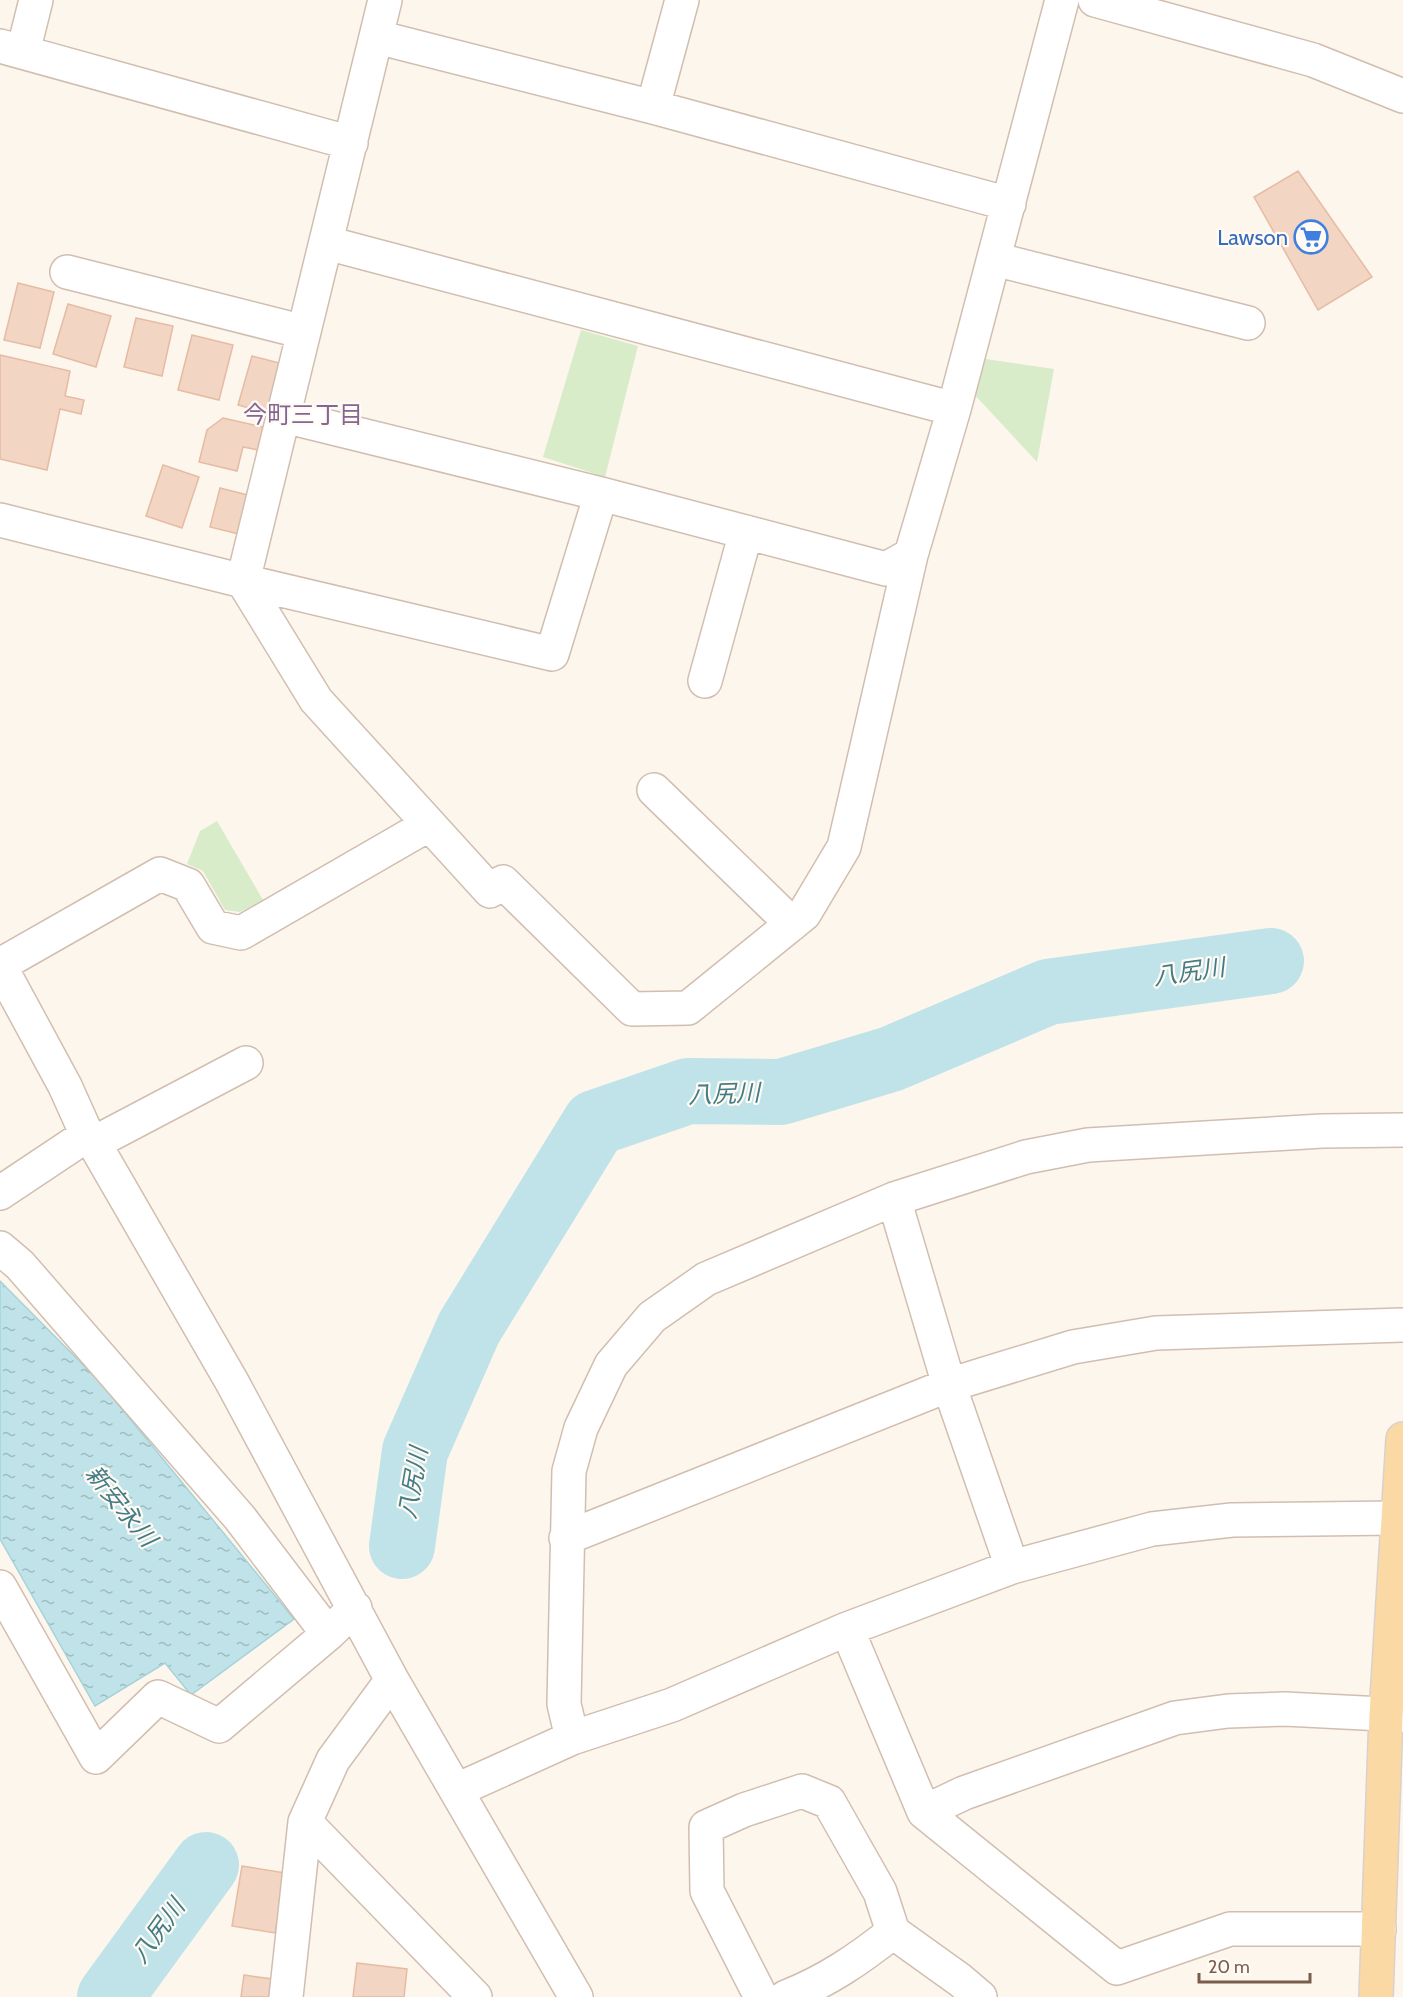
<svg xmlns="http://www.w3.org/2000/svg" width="1403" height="1997" viewBox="0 0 1403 1997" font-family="Cabin,'Noto Sans JP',sans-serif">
  <defs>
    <pattern id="water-ripples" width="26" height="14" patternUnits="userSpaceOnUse" patternTransform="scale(1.5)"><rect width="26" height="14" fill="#bfe3e8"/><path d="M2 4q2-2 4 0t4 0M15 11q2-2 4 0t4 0" fill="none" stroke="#a0bbbe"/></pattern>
  </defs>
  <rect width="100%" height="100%" fill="#fdf6ec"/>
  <path fill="#d8ecc9" d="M 581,330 L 638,346 L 605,477 L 543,457 Z
    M 979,358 L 1054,369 L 1037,462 L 972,392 Z
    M 217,821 L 263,900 L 240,912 L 225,910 L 203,871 L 187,864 L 200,831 Z"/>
  <path fill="url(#water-ripples)" stroke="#a5d3da" stroke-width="1.5" d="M 0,1281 L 99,1381 L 294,1619 L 191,1695 L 165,1663 L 95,1706 L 0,1539 Z"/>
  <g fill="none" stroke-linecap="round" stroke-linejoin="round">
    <path stroke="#bfe3e8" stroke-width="66" d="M 402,1546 L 415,1451 L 469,1328 L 595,1123 L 688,1091 L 781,1092 L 891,1059 L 1048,992 L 1271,961
      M 110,1997 L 206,1865"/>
  </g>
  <path fill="#f3d5c3" stroke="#e6bba3" stroke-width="1.5" d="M 1298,171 L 1372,277 L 1318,310 L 1254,197 Z
    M 18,283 L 54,292 L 40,348 L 4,340 Z
    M 68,304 L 111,316 L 96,367 L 53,354 Z
    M 136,318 L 173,326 L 162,376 L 124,367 Z
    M 192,335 L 233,345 L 219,400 L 178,390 Z
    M 0,355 L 70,371 L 65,396 L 84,400 L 81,414 L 60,409 L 47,470 L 0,459 Z
    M 252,356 L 283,364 L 270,414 L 238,405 Z
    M 223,418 L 263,427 L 258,450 L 243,447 L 237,471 L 199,462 L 207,430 Z
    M 163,465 L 199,477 L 182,528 L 146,516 Z
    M 220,488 L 248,495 L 239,534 L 210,527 Z
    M 242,1866 L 286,1873 L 275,1933 L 232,1926 Z
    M 357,1963 L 407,1969 L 404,1997 L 353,1997 Z
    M 244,1975 L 280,1980 L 278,1997 L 241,1997 Z"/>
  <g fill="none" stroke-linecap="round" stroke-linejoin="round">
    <defs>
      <path id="minor" d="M 1095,0 L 1313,60 L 1403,96
        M 377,37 L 653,107 L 1009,204
        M 0,46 L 351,143
        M 23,52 L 36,0
        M 653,107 L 682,0
        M 327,243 L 954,409
        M 994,259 L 1248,323
        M 67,272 L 304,332
        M 284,416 L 601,494 L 886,569 L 911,555 L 954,409 L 1062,0
        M 0,520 L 243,581 L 385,0
        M 243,581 L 316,700 L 490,891 L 503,882 L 632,1009 L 688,1008 L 804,914 L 844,847 L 911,555
        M 243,581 L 552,654 L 601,494
        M 705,681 L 746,532
        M 654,790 L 792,924
        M 0,965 L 160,874 L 188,885 L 213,927 L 241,933 L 428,825
        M 0,966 L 65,1086 L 87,1135 L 94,1143 L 232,1382 L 392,1680 L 576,1997
        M 94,1143 L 246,1063
        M 0,1193 L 87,1135
        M 894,1199 L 949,1385 L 1012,1567
        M 0,1248 L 20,1265 L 240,1518 L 328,1634
        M 566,1538 L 949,1385 L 1073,1347 L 1156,1333 L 1403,1325
        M 0,1587 L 96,1757 L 158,1697 L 219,1726 L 328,1634 L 355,1608
        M 847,1629 L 924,1812 L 1117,1968 L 1230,1929 L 1379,1929
        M 572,1738 L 564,1704 L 569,1471 L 581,1428 L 611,1365 L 652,1317 L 706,1279 L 894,1199 L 1026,1157 L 1088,1145 L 1322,1131 L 1403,1130
        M 457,1790 L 572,1738 L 672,1705 L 847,1629 L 1012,1567 L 1152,1529 L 1232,1520 L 1396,1518
        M 924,1812 L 964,1793 L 1175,1718 L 1228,1711 L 1285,1709 L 1403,1715
        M 305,1822 L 475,1997
        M 286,1997 L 305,1822 L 333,1760 L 392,1680
        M 761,1997 L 707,1891 L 706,1827 L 744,1810 L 802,1791 L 829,1802 L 880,1892 L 893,1932 L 960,1980 L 980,1997
        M 786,1997 C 827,1981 859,1959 893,1932"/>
      <path id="major" d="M 1376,1997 L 1386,1715 L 1403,1439"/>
    </defs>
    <use href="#minor" stroke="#d1beb0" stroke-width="36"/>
    <use href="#major" stroke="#dad1cd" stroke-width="36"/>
    <use href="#minor" stroke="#fff" stroke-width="33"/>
    <use href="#major" stroke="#fbd9a5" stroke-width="33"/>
  </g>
  <defs>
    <symbol id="supermarket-ring" viewBox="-11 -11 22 22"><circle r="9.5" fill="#fffaf3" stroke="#3f7fe0" stroke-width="1.5"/><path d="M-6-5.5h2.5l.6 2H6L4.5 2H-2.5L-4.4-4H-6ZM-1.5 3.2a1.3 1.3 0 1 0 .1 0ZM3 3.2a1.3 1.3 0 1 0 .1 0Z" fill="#3f7fe0"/></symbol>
  </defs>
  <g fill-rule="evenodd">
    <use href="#supermarket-ring" x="1292" y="218" width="38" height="38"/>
  </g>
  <g text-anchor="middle" stroke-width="4.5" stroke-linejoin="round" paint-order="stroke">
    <g font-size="22" fill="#366cbe" stroke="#fffaf3" text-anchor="end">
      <text x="1288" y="245">Lawson</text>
    </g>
    <g font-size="24" fill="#846695" stroke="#fffaf3">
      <text x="303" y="423">今町三丁目</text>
    </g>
    <g font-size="24" font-style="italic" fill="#437c86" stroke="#fffaf3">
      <text transform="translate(1189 972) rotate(-8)" y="8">八尻川</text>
      <text transform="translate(724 1094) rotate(-2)" y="8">八尻川</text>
      <text transform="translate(413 1483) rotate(-80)" y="8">八尻川</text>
      <text transform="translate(121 1506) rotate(51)" y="8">新安永川</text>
      <text transform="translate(158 1931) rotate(-54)" y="8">八尻川</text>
    </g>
  </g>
  <path d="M1199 1973v9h111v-9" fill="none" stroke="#7a5c4d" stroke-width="3"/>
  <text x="1208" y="1973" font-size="18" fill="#7a5c4d" stroke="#fffaf3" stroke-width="4.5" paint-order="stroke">20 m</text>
</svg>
